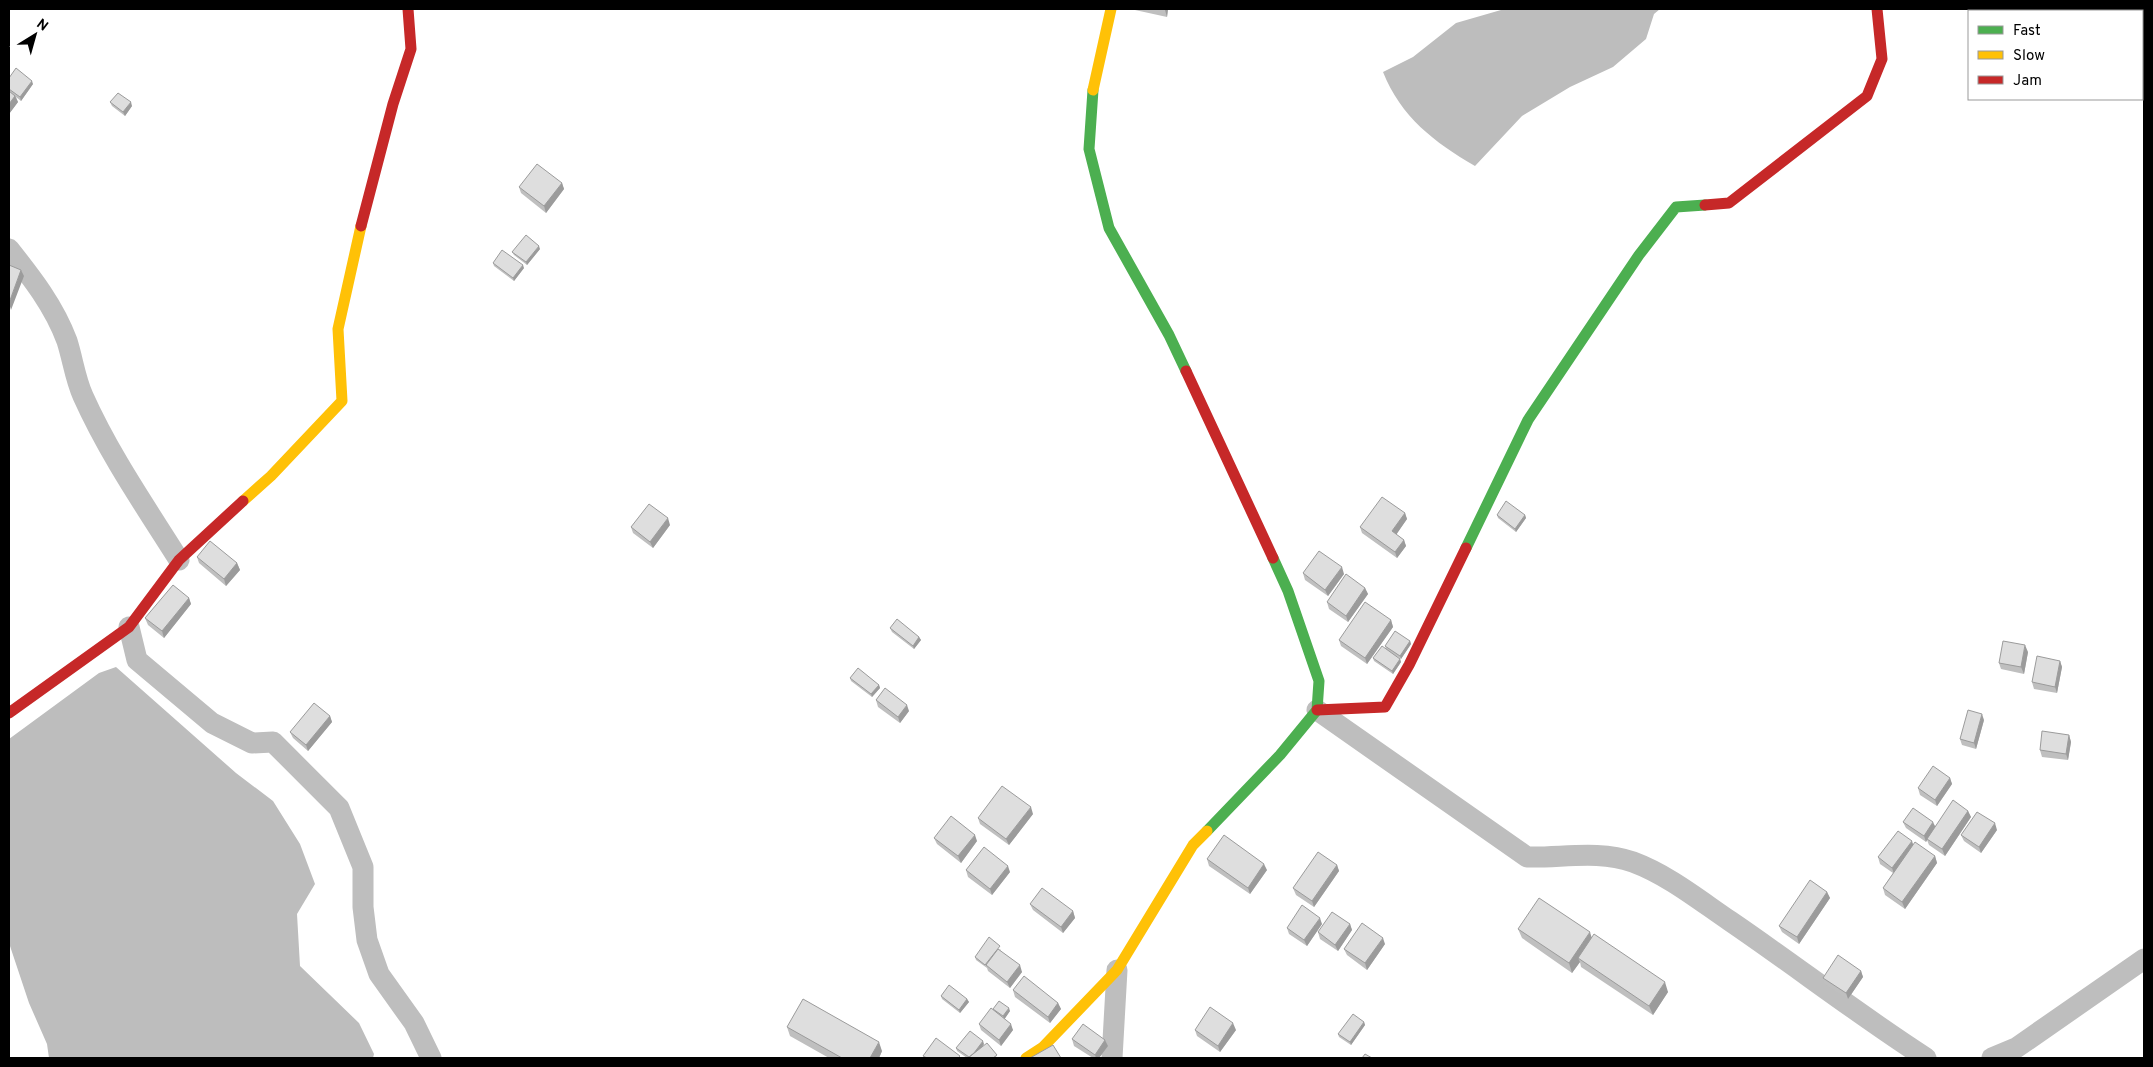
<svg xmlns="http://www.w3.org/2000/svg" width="2153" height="1067" viewBox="0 0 2153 1067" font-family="Overpass,sans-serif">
  <rect width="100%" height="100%" fill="#fff"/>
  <path fill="#bdbdbd" d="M 1529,9 L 1660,9 L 1654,14 L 1646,39 L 1613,67 L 1570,87 L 1522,116 L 1475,166 C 1434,142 1401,117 1383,72 L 1413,57 L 1456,23 L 1501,10 Z
    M 116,667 L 236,773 L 273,801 L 300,844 L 315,884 L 297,914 L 300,966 L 359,1023 L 374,1054 L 373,1058 L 49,1058 L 47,1044 L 29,1003 L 9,943 L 9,739 L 99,673 Z"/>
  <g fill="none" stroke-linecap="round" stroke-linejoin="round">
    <path stroke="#bebebe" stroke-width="21" d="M 9,249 C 32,278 54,306 67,341 C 73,360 75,378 83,396 C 109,454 145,506 179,560
      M 129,627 L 137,660 L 212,723 L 252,743 L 273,742 L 339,808 L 363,867 L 363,907 L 367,940 L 379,974 L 414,1023 L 431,1058
      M 1317,710 L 1527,857 C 1562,858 1599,850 1633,862 C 1668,875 1699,900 1730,921 C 1796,966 1859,1015 1926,1058
      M 1112,1058 L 1117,970
      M 1992,1058 L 2016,1048 L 2144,959"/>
    <path stroke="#4caf50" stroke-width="11" d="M 1093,90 L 1089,149 L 1109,228 L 1169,335 L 1186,371
      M 1466,548 L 1528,420 L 1639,255 L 1676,207 L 1705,205
      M 1207,831 L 1280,755 L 1317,710 L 1319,681 L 1288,591 L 1273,558"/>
    <path stroke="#ffc107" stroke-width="11" d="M 1093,90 L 1111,9
      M 243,501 L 271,476 L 342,401 L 338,329 L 361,226
      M 1026,1058 L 1043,1047 L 1117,970 L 1193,845 L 1207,831"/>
    <path stroke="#c62828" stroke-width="11" d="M 1705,205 L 1729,203 L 1867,96 L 1882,59 L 1877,9
      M 361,226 L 393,104 L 411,49 L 408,9
      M 1186,371 L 1273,558
      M 1317,710 L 1385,707 L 1409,665 L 1466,548
      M 9,713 L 129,627 L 179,560 L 243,501"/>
  </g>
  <path fill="#bfbfbf" d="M 1134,9 L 1168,9 L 1167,17 L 1135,10 Z
    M 9,78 L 33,84 L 21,101 L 16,97 L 18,102 L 9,114 Z
    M 110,102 L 132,106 L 125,116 L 112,106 Z
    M 562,183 L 564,189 L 546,213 L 521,193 L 519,187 Z
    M 540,249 L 527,265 L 514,255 L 512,252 Z
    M 493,263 L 524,268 L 514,281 L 494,266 Z
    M 1405,513 L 1407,519 L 1396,534 L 1404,540 L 1406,546 L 1397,558 L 1362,533 L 1360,527 Z
    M 1497,515 L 1525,515 L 1526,518 L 1516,532 L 1498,518 Z
    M 670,525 L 653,548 L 633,533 L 631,527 Z
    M 197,557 L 237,563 L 240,570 L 226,586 L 199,563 Z
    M 1303,573 L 1344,574 L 1328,596 L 1305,580 Z
    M 1365,588 L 1368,594 L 1348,622 L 1329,609 L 1327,602 Z
    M 189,598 L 191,604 L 164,638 L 148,625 L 145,618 Z
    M 1391,620 L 1393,627 L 1367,664 L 1341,646 L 1339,640 Z
    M 890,628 L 919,637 L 921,640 L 914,649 L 892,632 Z
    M 1410,641 L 1411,644 L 1401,659 L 1395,655 L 1400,659 L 1401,662 L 1393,674 L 1374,661 L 1373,658 L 1386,649 L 1385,646 Z
    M 2028,652 L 2024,674 L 2001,669 L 1999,663 Z
    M 2060,661 L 2062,667 L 2057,693 L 2034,689 L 2032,682 Z
    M 850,678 L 879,685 L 880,688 L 872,697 L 851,681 Z
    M 876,700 L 909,711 L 900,723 L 878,707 Z
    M 330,716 L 332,722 L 308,751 L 293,738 L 290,732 Z
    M 1984,720 L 1976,749 L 1962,745 L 1960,739 Z
    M 2069,735 L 2071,742 L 2068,760 L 2042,757 L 2040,750 Z
    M 1950,778 L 1952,784 L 1937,806 L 1920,795 L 1918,788 Z
    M 1968,811 L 1971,817 L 1945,856 L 1929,845 L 1927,840 L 1926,842 L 1906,828 L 1903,822 L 1935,826 Z
    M 1033,814 L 1009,845 L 980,824 L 978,818 Z
    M 1997,830 L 1981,853 L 1964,841 L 1961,835 Z
    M 934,838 L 977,841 L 961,863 L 937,844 Z
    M 1914,845 L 1935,856 L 1937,863 L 1905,909 L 1885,895 L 1883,888 L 1893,873 L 1880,864 L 1878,857 Z
    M 1207,859 L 1267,870 L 1250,894 L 1209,866 Z
    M 1337,865 L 1339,871 L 1314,907 L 1296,895 L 1293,888 Z
    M 966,870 L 1010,872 L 992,895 L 968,877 Z
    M 1827,892 L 1830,898 L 1799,944 L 1782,932 L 1779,926 Z
    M 1030,904 L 1073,911 L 1075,918 L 1063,933 L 1033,910 Z
    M 1322,924 L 1307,946 L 1289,934 L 1287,928 Z
    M 1350,924 L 1352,930 L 1338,951 L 1320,939 L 1318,932 Z
    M 1518,929 L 1592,937 L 1668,992 L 1653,1015 L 1581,967 L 1580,962 L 1572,973 L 1522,938 Z
    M 1385,944 L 1367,970 L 1347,955 L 1344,949 Z
    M 1001,949 L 1000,950 L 1022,972 L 1010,988 L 988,971 L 987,968 L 976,960 L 975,957 Z
    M 1861,971 L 1863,977 L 1848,999 L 1825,984 L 1823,978 Z
    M 1013,990 L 1058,1003 L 1061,1009 L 1050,1023 L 1015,997 Z
    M 941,996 L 967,999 L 969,1002 L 960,1013 L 942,999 Z
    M 993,1009 L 1010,1011 L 1004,1019 L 1013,1030 L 1001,1046 L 981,1030 L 979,1024 L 993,1011 Z
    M 1364,1022 L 1365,1025 L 1351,1045 L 1339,1037 L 1338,1034 Z
    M 787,1027 L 882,1051 L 879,1058 L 829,1058 L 790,1036 Z
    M 1195,1030 L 1236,1030 L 1220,1052 L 1197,1036 Z
    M 1072,1039 L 1105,1040 L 1108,1046 L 1099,1058 L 1093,1058 L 1074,1046 Z
    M 984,1044 L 983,1046 L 998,1058 L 967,1058 L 957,1051 L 956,1048 Z"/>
  <path fill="#9b9b9b" d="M 1165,9 L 1168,9 L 1167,17 L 1165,10 Z
    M 32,81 L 33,84 L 21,101 L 20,97 Z
    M 15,96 L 18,102 L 9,114 L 9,104 Z
    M 131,102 L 132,106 L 125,116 L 123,112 Z
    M 562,183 L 564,189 L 546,213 L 544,206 Z
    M 539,246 L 540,249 L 527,265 L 526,262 Z
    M 523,265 L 524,268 L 514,281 L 513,278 Z
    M 21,270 L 24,276 L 11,310 L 9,303 Z
    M 1405,513 L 1407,519 L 1394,538 L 1392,531 Z
    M 1525,515 L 1526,518 L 1516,532 L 1515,529 Z
    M 668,518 L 670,525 L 653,548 L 650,542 Z
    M 1404,540 L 1406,546 L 1397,558 L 1395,552 Z
    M 237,563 L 240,570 L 226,586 L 224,579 Z
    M 1342,567 L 1344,574 L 1328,596 L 1325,590 Z
    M 1365,588 L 1368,594 L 1348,622 L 1346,616 Z
    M 189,598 L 191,604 L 164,638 L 162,631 Z
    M 1391,620 L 1393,627 L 1367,664 L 1365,658 Z
    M 919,637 L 921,640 L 914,649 L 913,646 Z
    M 1410,641 L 1411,644 L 1401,659 L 1400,656 Z
    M 2025,645 L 2028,652 L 2024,674 L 2021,667 Z
    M 1400,659 L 1401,662 L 1393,674 L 1392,671 Z
    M 2060,661 L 2062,667 L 2057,693 L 2055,687 Z
    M 879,685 L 880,688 L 872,697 L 871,694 Z
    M 907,705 L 909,711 L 900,723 L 898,717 Z
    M 1982,714 L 1984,720 L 1976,749 L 1974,743 Z
    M 330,716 L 332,722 L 308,751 L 306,745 Z
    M 2069,735 L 2071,742 L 2068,760 L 2066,754 Z
    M 1950,778 L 1952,784 L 1937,806 L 1935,800 Z
    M 1031,807 L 1033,814 L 1009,845 L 1006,839 Z
    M 1968,811 L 1971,817 L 1945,856 L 1942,849 Z
    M 1933,822 L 1936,828 L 1927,839 L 1927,840 L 1926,842 L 1924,836 Z
    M 1995,823 L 1997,830 L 1981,853 L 1979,847 Z
    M 975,835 L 977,841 L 961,863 L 958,856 Z
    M 1912,841 L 1914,847 L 1894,874 L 1892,868 Z
    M 1935,856 L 1937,863 L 1905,909 L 1902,902 Z
    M 1264,864 L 1267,870 L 1250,894 L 1248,888 Z
    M 1337,865 L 1339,871 L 1314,907 L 1312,901 Z
    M 1008,866 L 1010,872 L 992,895 L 990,889 Z
    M 1827,892 L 1830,898 L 1799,944 L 1797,937 Z
    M 1073,911 L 1075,918 L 1063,933 L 1061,927 Z
    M 1320,918 L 1322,924 L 1307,946 L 1304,940 Z
    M 1350,924 L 1352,930 L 1338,951 L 1335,945 Z
    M 1590,932 L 1593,942 L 1578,958 L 1580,962 L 1572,973 L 1569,963 Z
    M 1383,938 L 1385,944 L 1367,970 L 1365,963 Z
    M 1020,965 L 1022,972 L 1010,988 L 1007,982 Z
    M 1861,971 L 1863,977 L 1848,999 L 1846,993 Z
    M 1665,982 L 1668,992 L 1653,1015 L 1649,1006 Z
    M 967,999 L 969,1002 L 960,1013 L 959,1010 Z
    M 1058,1003 L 1061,1009 L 1050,1023 L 1048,1017 Z
    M 1009,1008 L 1010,1011 L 1004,1020 L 1003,1016 Z
    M 1364,1022 L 1365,1025 L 1351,1045 L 1350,1042 Z
    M 1233,1023 L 1236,1030 L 1220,1052 L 1218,1046 Z
    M 1011,1024 L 1013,1030 L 1001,1046 L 999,1040 Z
    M 1105,1040 L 1108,1046 L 1099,1058 L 1096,1058 L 1095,1055 Z
    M 983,1041 L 984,1044 L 973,1058 L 970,1058 Z
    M 879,1042 L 882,1051 L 879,1058 L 870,1058 Z"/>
  <path fill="#dedede" stroke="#9b9b9b" d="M 16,68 L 32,81 L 20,97 L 9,89 L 9,78 Z
    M 9,91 L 15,96 L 9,104 Z
    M 118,93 L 131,102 L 123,112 L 110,102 Z
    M 537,164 L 562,183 L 544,206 L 519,187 Z
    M 526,235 L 539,246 L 526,262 L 512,252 Z
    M 502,250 L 523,265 L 513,278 L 493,263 Z
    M 9,265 L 21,270 L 9,303 Z
    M 1382,497 L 1405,513 L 1392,531 L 1404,540 L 1395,552 L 1360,527 Z
    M 1506,501 L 1525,515 L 1515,529 L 1497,515 Z
    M 649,504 L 668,518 L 650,542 L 631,527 Z
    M 210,541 L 237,563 L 224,579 L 197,557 Z
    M 1319,551 L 1342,567 L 1325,590 L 1303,573 Z
    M 1346,574 L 1365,588 L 1346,616 L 1327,602 Z
    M 173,585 L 189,598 L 162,631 L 145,618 Z
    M 1365,602 L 1391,620 L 1365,658 L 1339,640 Z
    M 897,619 L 919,637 L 913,646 L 890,628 Z
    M 1395,631 L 1410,641 L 1400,656 L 1385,646 Z
    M 2003,641 L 2025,645 L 2021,667 L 1999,663 Z
    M 1382,646 L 1400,659 L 1392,671 L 1373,658 Z
    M 2037,656 L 2060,661 L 2055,687 L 2032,682 Z
    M 858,668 L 879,685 L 871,694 L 850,678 Z
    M 885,688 L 907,705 L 898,717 L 876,700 Z
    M 314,703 L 330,716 L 306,745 L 290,732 Z
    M 1968,710 L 1982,714 L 1974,743 L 1960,739 Z
    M 2042,731 L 2069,735 L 2066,754 L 2040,750 Z
    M 1933,766 L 1950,778 L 1935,800 L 1918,788 Z
    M 1002,786 L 1031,807 L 1006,839 L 978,818 Z
    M 1953,800 L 1968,811 L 1942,849 L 1927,839 Z
    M 1913,808 L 1933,822 L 1924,836 L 1903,822 Z
    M 1977,812 L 1995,823 L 1979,847 L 1961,835 Z
    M 951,816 L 975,835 L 958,856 L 934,838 Z
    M 1898,831 L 1912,841 L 1892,868 L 1878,857 Z
    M 1224,835 L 1264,864 L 1248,888 L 1207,859 Z
    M 1915,842 L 1935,856 L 1902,902 L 1883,888 Z
    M 984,847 L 1008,866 L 990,889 L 966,870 Z
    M 1318,852 L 1337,865 L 1312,901 L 1293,888 Z
    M 1810,880 L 1827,892 L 1797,937 L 1779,926 Z
    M 1042,888 L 1073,911 L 1061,927 L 1030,904 Z
    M 1539,898 L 1590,932 L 1569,963 L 1518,929 Z
    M 1302,905 L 1320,918 L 1304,940 L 1287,928 Z
    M 1332,912 L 1350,924 L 1335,945 L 1318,932 Z
    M 1362,923 L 1383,938 L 1365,963 L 1344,949 Z
    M 1594,934 L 1665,982 L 1649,1006 L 1578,958 Z
    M 989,937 L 1000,946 L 985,965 L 975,957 Z
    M 998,949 L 1020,965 L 1007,982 L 986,965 Z
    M 1838,955 L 1861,971 L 1846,993 L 1823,978 Z
    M 1024,976 L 1058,1003 L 1048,1017 L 1013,990 Z
    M 949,985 L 967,999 L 959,1010 L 941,996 Z
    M 803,999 L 879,1042 L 870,1058 L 842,1058 L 787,1027 Z
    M 999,1001 L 1009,1008 L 1003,1016 L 993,1009 Z
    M 1210,1007 L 1233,1023 L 1218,1046 L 1195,1030 Z
    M 991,1008 L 1011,1024 L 999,1040 L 979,1024 Z
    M 1353,1014 L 1364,1022 L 1350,1042 L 1338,1034 Z
    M 1083,1024 L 1105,1040 L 1095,1055 L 1072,1039 Z
    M 970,1031 L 983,1041 L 974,1053 L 969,1057 L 956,1048 Z
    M 936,1038 L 960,1056 L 958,1058 L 927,1058 L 923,1056 Z
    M 987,1043 L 997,1055 L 993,1058 L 968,1058 Z
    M 1053,1045 L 1061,1058 L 1030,1058 Z
    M 1365,1054 L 1372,1058 L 1362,1058 Z"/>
  <rect width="2153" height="1067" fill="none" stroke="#000000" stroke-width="20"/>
  <rect x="1968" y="10" width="175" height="90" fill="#ffffff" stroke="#999999"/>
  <rect x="1978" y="26" width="25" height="8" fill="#4caf50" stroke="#999999"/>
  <text x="2013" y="35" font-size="15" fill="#000000">Fast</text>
  <rect x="1978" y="51" width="25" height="8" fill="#ffc107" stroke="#999999"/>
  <text x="2013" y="60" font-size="15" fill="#000000">Slow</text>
  <rect x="1978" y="76" width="25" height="8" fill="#c62828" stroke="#999999"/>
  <text x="2013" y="85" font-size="15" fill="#000000">Jam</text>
  <g transform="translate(35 35) rotate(37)" stroke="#ffffff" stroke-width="4" paint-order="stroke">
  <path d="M0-4L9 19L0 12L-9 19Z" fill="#000000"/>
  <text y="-8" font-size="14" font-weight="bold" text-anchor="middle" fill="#000000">N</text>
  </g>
</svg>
